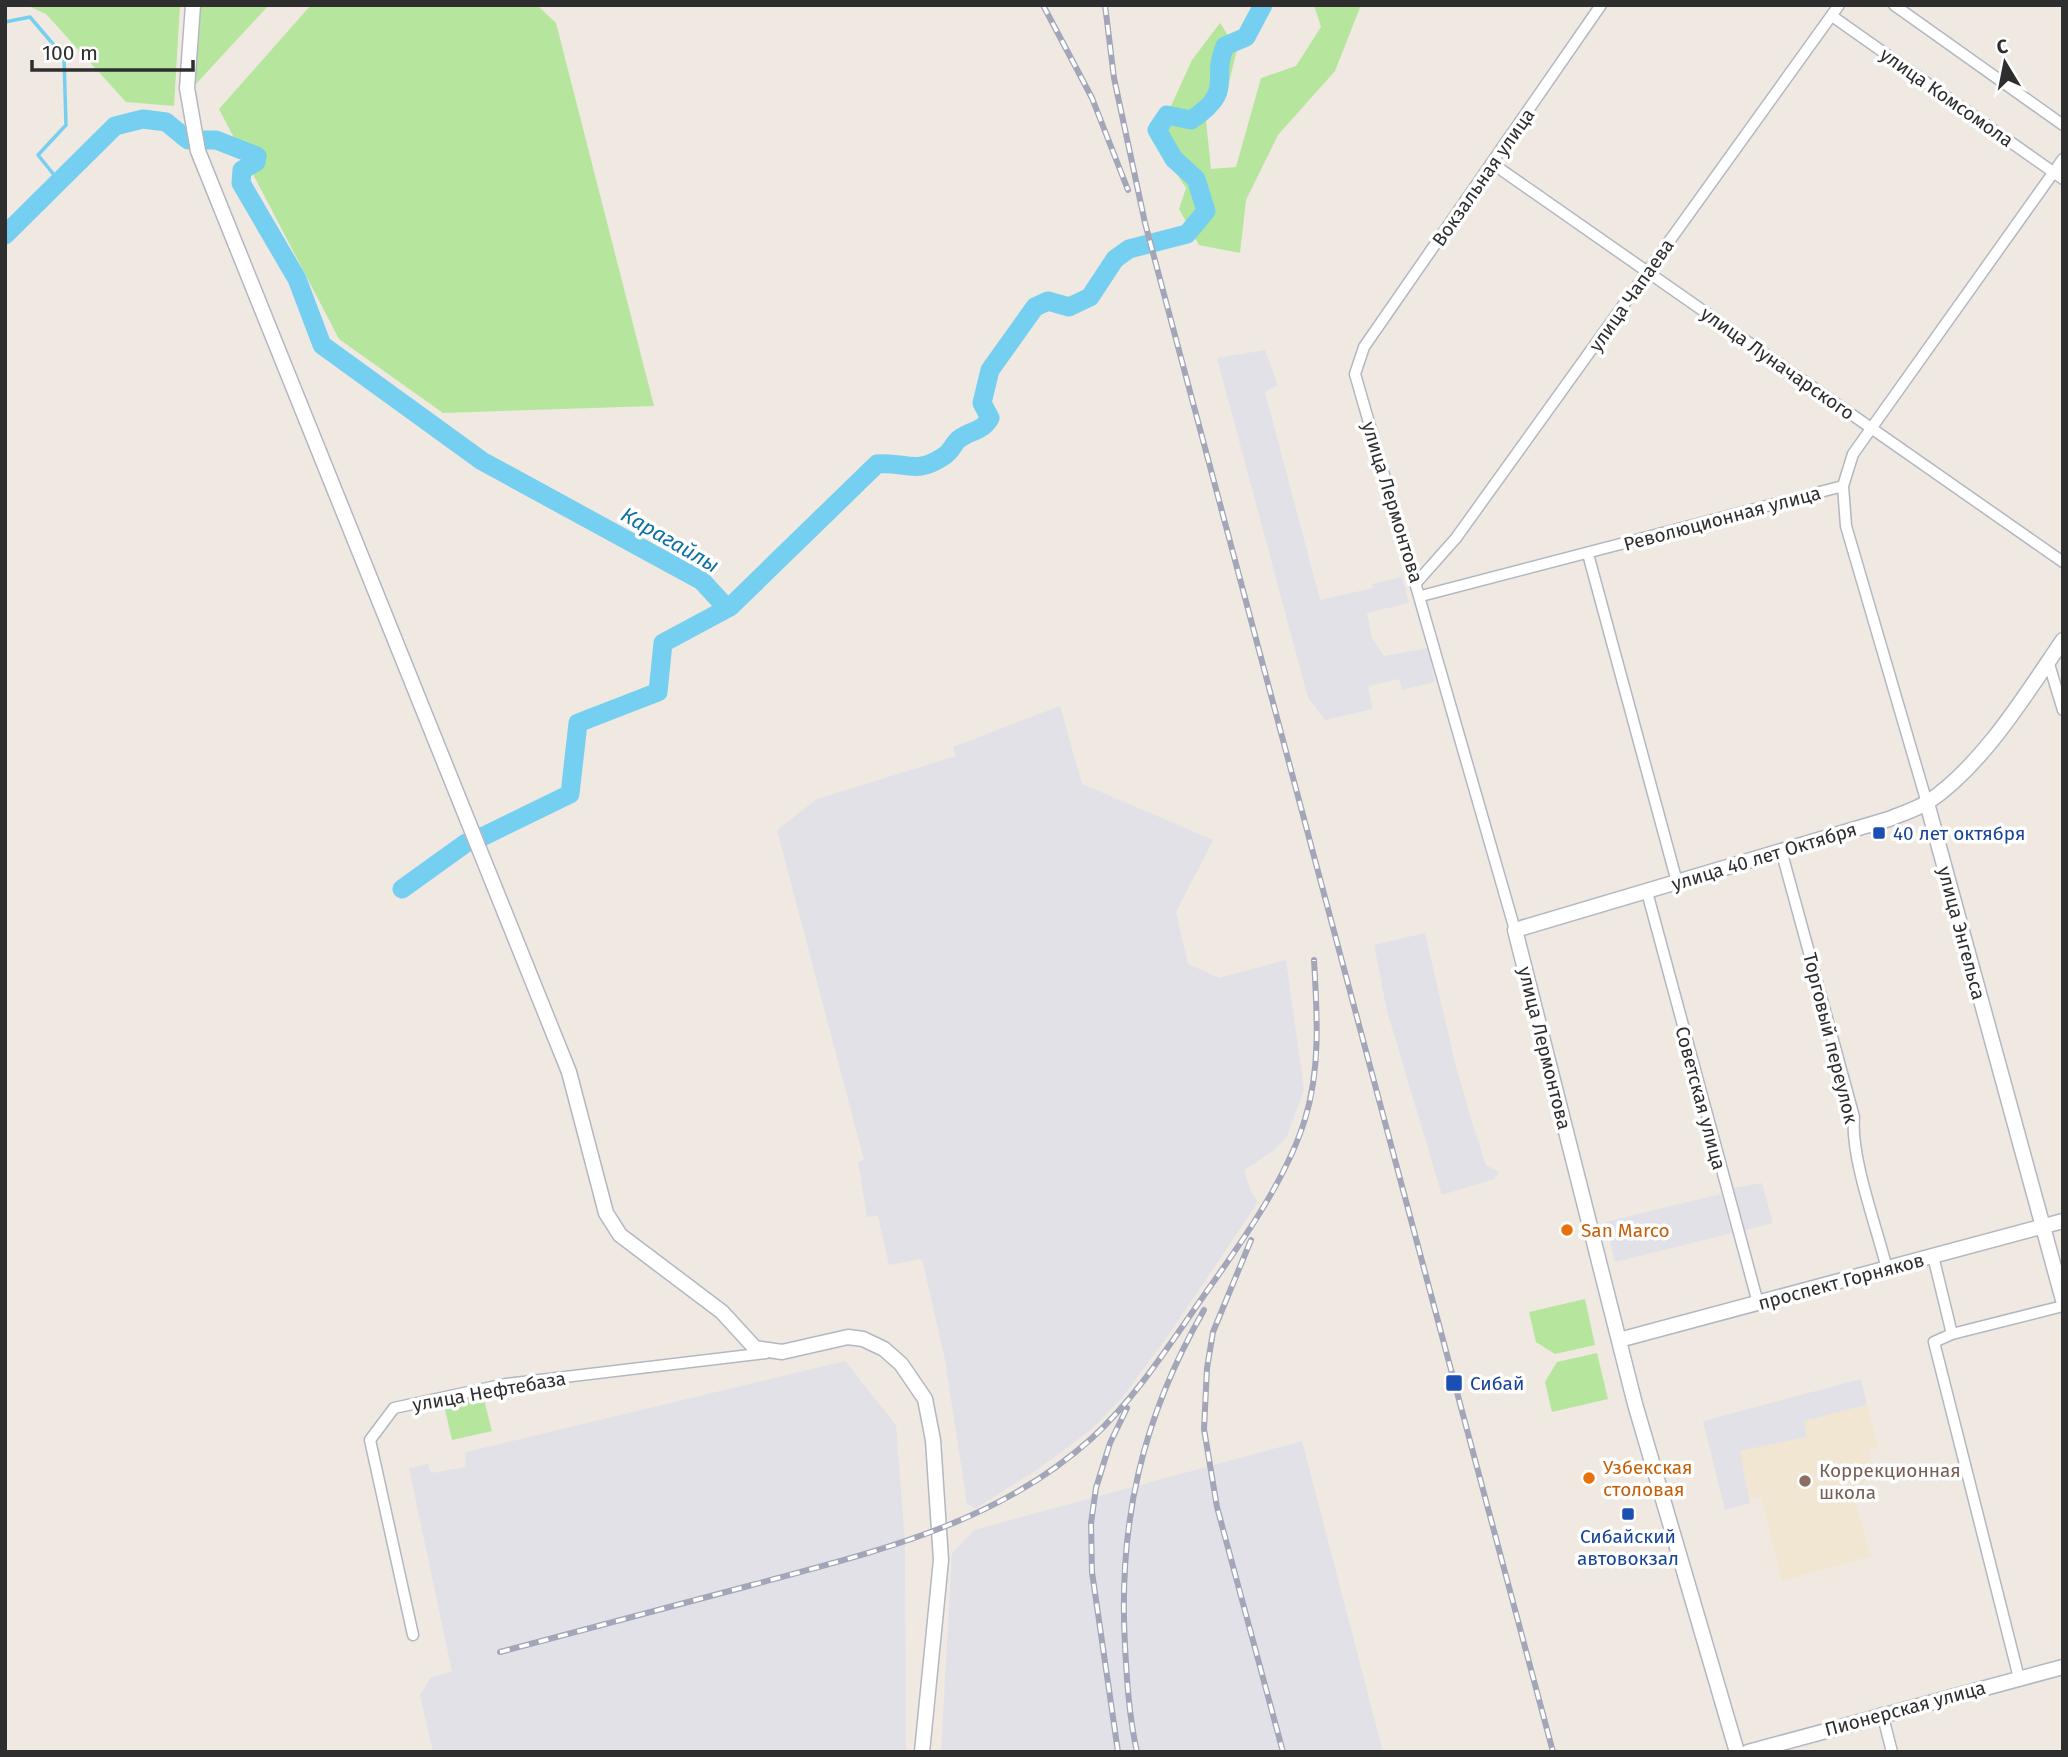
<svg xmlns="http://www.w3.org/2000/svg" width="2068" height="1757" viewBox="0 0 2068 1757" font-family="'Fira Sans',sans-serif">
  <rect width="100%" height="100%" fill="#efe9e1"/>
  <path fill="#e3e1e8" d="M 1265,350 L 1278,385 L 1265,392 L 1320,600 L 1373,588 L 1372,584 L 1402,577 L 1409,603 L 1367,613 L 1372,638 L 1384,656 L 1428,648 L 1435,682 L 1402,690 L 1399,679 L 1368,686 L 1373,709 L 1325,720 L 1308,698 L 1217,358 Z
    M 1060,706 L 1082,784 L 1213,840 L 1176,912 L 1188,964 L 1219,978 L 1286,960 L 1304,1090 L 1287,1136 L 1276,1149 L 1244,1170 L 1251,1192 L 1258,1202 L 1170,1333 L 1121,1399 L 1092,1429 L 1037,1470 L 976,1508 L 967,1504 L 945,1360 L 922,1259 L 889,1265 L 878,1216 L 867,1217 L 858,1162 L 864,1160 L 777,830 L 817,799 L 956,756 L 953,747 Z
    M 1425,933 L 1456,1067 L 1473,1125 L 1486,1165 L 1499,1172 L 1494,1179 L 1442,1195 L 1387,1011 L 1374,945 Z
    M 1762,1183 L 1773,1223 L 1745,1230 L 1733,1188 Z
    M 1721,1194 L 1732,1233 L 1615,1262 L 1605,1222 Z
    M 845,1361 L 896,1425 L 905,1543 L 906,1752 L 433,1752 L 420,1695 L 431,1677 L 452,1672 L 409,1468 L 428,1464 L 431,1473 L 465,1467 L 466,1452 Z
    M 1861,1379 L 1867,1405 L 1804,1421 L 1807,1437 L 1741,1451 L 1750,1503 L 1725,1510 L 1703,1421 Z
    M 1302,1441 L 1383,1752 L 941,1752 L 952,1553 L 974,1530 Z"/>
  <path fill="#f0e6d1" d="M 1867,1405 L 1878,1448 L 1868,1450 L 1872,1465 L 1855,1502 L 1871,1556 L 1782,1581 L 1761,1497 L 1749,1499 L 1740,1451 L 1807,1437 L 1804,1421 Z"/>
  <path fill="#b6e59e" d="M 26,5 L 180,5 L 174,106 L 126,102 L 46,14 Z
    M 201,5 L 269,5 L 194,86 Z
    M 311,5 L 537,5 L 556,23 L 654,406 L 443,413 L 339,339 L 219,109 Z
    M 1314,5 L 1361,5 L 1335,71 L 1278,135 L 1246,200 L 1240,253 L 1199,245 L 1179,209 L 1186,188 L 1155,141 L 1192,60 L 1220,23 L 1237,49 L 1229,83 L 1206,121 L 1211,169 L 1236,167 L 1261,78 L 1296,66 L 1321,27 Z
    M 1585,1299 L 1595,1345 L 1555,1354 L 1536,1342 L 1529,1312 Z
    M 1597,1353 L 1608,1399 L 1552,1412 L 1545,1382 L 1557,1362 Z
    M 483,1396 L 492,1431 L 452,1440 L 444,1405 Z"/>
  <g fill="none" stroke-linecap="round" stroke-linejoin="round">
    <path stroke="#75cff0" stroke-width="3.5" d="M 5,22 L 30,17 L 64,57 L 66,125 L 38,155 L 59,181"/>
    <path stroke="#75cff0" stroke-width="19" d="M 5,235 L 115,126 L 143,119 L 166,122 L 188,140 L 216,140 L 257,156 L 256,162 L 242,170 L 241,183 L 297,279 L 322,345 L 482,461 L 702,581 L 725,606 L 730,607 L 877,464 C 905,461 915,476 944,456 C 951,452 953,444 959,439 C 971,430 982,432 990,418 L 982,403 L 990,370 L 1035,307 L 1048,301 L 1069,307 L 1090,297 L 1115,259 L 1129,249 L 1187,234 L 1206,211 L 1196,179 L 1174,159 L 1157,130 L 1167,115 L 1191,120 C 1236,90 1210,81 1225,46 L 1246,37 L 1263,5
      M 484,836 L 570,794 L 578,723 L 658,692 L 663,643 L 730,607
      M 402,889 L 466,843"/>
    <defs>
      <path id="street" d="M 1894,5 L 2063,125
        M 1832,16 L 2063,179
        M 1493,164 L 2063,562
        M 1843,486 L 1846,526 L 1927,803
        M 1588,554 L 1677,882
        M 1417,582 L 1456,538 L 1839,5
        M 1421,596 L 1843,486 L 1853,454 L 2063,159
        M 2048,661 L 2063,710
        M 1781,850 L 1854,1117 C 1850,1156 1877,1228 1887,1269
        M 1647,892 L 1758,1303
        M 1515,930 L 1355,374 L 1364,347 L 1601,5
        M 1933,1256 L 1952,1334 L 1934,1342 L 2019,1678
        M 1952,1334 L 2063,1306
        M 413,1635 L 370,1440 L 394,1408 L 506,1384 L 766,1353
        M 1882,1713 L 1892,1752"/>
      <path id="secondary" d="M 193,5 L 187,88 L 198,151 L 569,1072 L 606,1213 L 620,1235 L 722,1312 L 755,1348 L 782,1352 L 848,1337 L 863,1339 L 884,1349 L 901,1364 L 925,1399 L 933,1440 L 941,1560 L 922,1752
        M 1927,803 L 2063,1300
        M 1619,1340 L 2063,1221
        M 1737,1752 L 1635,1404 L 1515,930 L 1889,819 C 1901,814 1917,809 1928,802 C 1983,765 2026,694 2063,640
        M 1748,1752 L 2063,1667"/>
    </defs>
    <use href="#street" stroke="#b4b7c1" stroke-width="13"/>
    <use href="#secondary" stroke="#b4b7c1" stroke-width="17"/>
    <use href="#street" stroke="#fff" stroke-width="10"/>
    <use href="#secondary" stroke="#fff" stroke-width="14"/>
    <defs>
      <path id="rail" d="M 1043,5 L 1092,98 L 1128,190
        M 1105,5 L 1114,78 L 1145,223 L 1553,1752
        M 1251,1240 L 1213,1332 L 1207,1368 L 1204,1429 L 1217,1507 L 1283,1752
        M 500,1652 C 584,1630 668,1607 752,1585 C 873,1552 996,1525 1092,1438 C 1139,1395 1175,1336 1212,1284 C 1246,1236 1288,1175 1305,1119 C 1321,1068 1317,1012 1314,960
        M 1118,1752 L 1092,1572 L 1091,1523 L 1096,1488 L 1110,1443 L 1127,1408
        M 1137,1752 C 1129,1716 1127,1682 1125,1646 C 1118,1523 1142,1418 1204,1310"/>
    </defs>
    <use href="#rail" stroke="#a3a6b8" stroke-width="6"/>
    <use href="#rail" stroke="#fff" stroke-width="3.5" stroke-dasharray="10" stroke-linecap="butt"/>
  </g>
  <g fill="#1a4fb4" stroke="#fff" stroke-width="2.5">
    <rect x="1872" y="826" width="14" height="14" rx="3.5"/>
    <rect x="1445" y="1374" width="18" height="18" rx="3.5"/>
    <rect x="1621" y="1507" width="14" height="14" rx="3.5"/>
  </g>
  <g fill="#e8710a" stroke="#fff" stroke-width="2.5">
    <circle cx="1567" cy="1230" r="7"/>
    <circle cx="1589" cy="1478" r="7"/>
  </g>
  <circle fill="#8d6e63" stroke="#fff" stroke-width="2.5" cx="1805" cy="1481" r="7"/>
  <g text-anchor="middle" stroke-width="7" stroke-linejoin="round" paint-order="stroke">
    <g font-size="19" fill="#2e2e2e" stroke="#fff">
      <text transform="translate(1947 97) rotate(35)" y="7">улица Комсомола</text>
      <text transform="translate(1483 177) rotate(-55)" y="7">Вокзальная улица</text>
      <text transform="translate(1631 295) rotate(-55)" y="7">улица Чапаева</text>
      <text transform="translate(1778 363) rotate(35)" y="7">улица Луначарского</text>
      <text transform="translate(1393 502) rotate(73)" y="7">улица Лермонтова</text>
      <text transform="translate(1722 518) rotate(-15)" y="7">Революционная улица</text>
      <text transform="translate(1764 856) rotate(-17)" y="7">улица 40 лет Октября</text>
      <text transform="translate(1962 933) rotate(75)" y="7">улица Энгельса</text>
      <text transform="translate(1831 1038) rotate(76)" y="7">Торговый переулок</text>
      <text transform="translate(1545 1048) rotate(76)" y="7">улица Лермонтова</text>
      <text transform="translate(1701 1098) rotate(75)" y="7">Советская улица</text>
      <text transform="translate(1841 1281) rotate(-15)" y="7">проспект Горняков</text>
      <text transform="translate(489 1391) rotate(-10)" y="7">улица Нефтебаза</text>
      <text transform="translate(1905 1708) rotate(-15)" y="7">Пионерская улица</text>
    </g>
    <g font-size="19" fill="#164399" stroke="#fff" text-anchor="start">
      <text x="1893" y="840">40 лет октября</text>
      <text x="1470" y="1390">Сибай</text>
      <text x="1628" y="1543" text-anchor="middle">Сибайский<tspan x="1628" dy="22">автовокзал</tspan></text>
    </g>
    <g font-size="19" fill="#c56008" stroke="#fff" text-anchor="start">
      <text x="1581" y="1237">San Marco</text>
      <text x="1603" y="1474">Узбекская<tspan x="1603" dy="22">столовая</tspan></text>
    </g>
    <g font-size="19" fill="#785e54" stroke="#fff" text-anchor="start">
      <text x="1819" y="1477">Коррекционная<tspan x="1819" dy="22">школа</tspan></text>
    </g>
    <g font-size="21" font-style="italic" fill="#0d6fa3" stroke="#fff">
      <text transform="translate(670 540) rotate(30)" y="7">Карагайлы</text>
    </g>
  </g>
  <rect width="2068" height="1757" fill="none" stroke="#2e2e2e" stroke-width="14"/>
  <g transform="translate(2005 63) rotate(350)" stroke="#ffffff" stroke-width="5" paint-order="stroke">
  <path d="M0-5L12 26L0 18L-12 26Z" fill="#2e2e2e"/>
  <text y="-10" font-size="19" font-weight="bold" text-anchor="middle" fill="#2e2e2e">С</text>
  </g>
  <path d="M32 60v10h161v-10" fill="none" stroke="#2e2e2e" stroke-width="3.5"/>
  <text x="42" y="60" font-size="21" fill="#2e2e2e" stroke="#ffffff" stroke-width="5" paint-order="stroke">100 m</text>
</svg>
